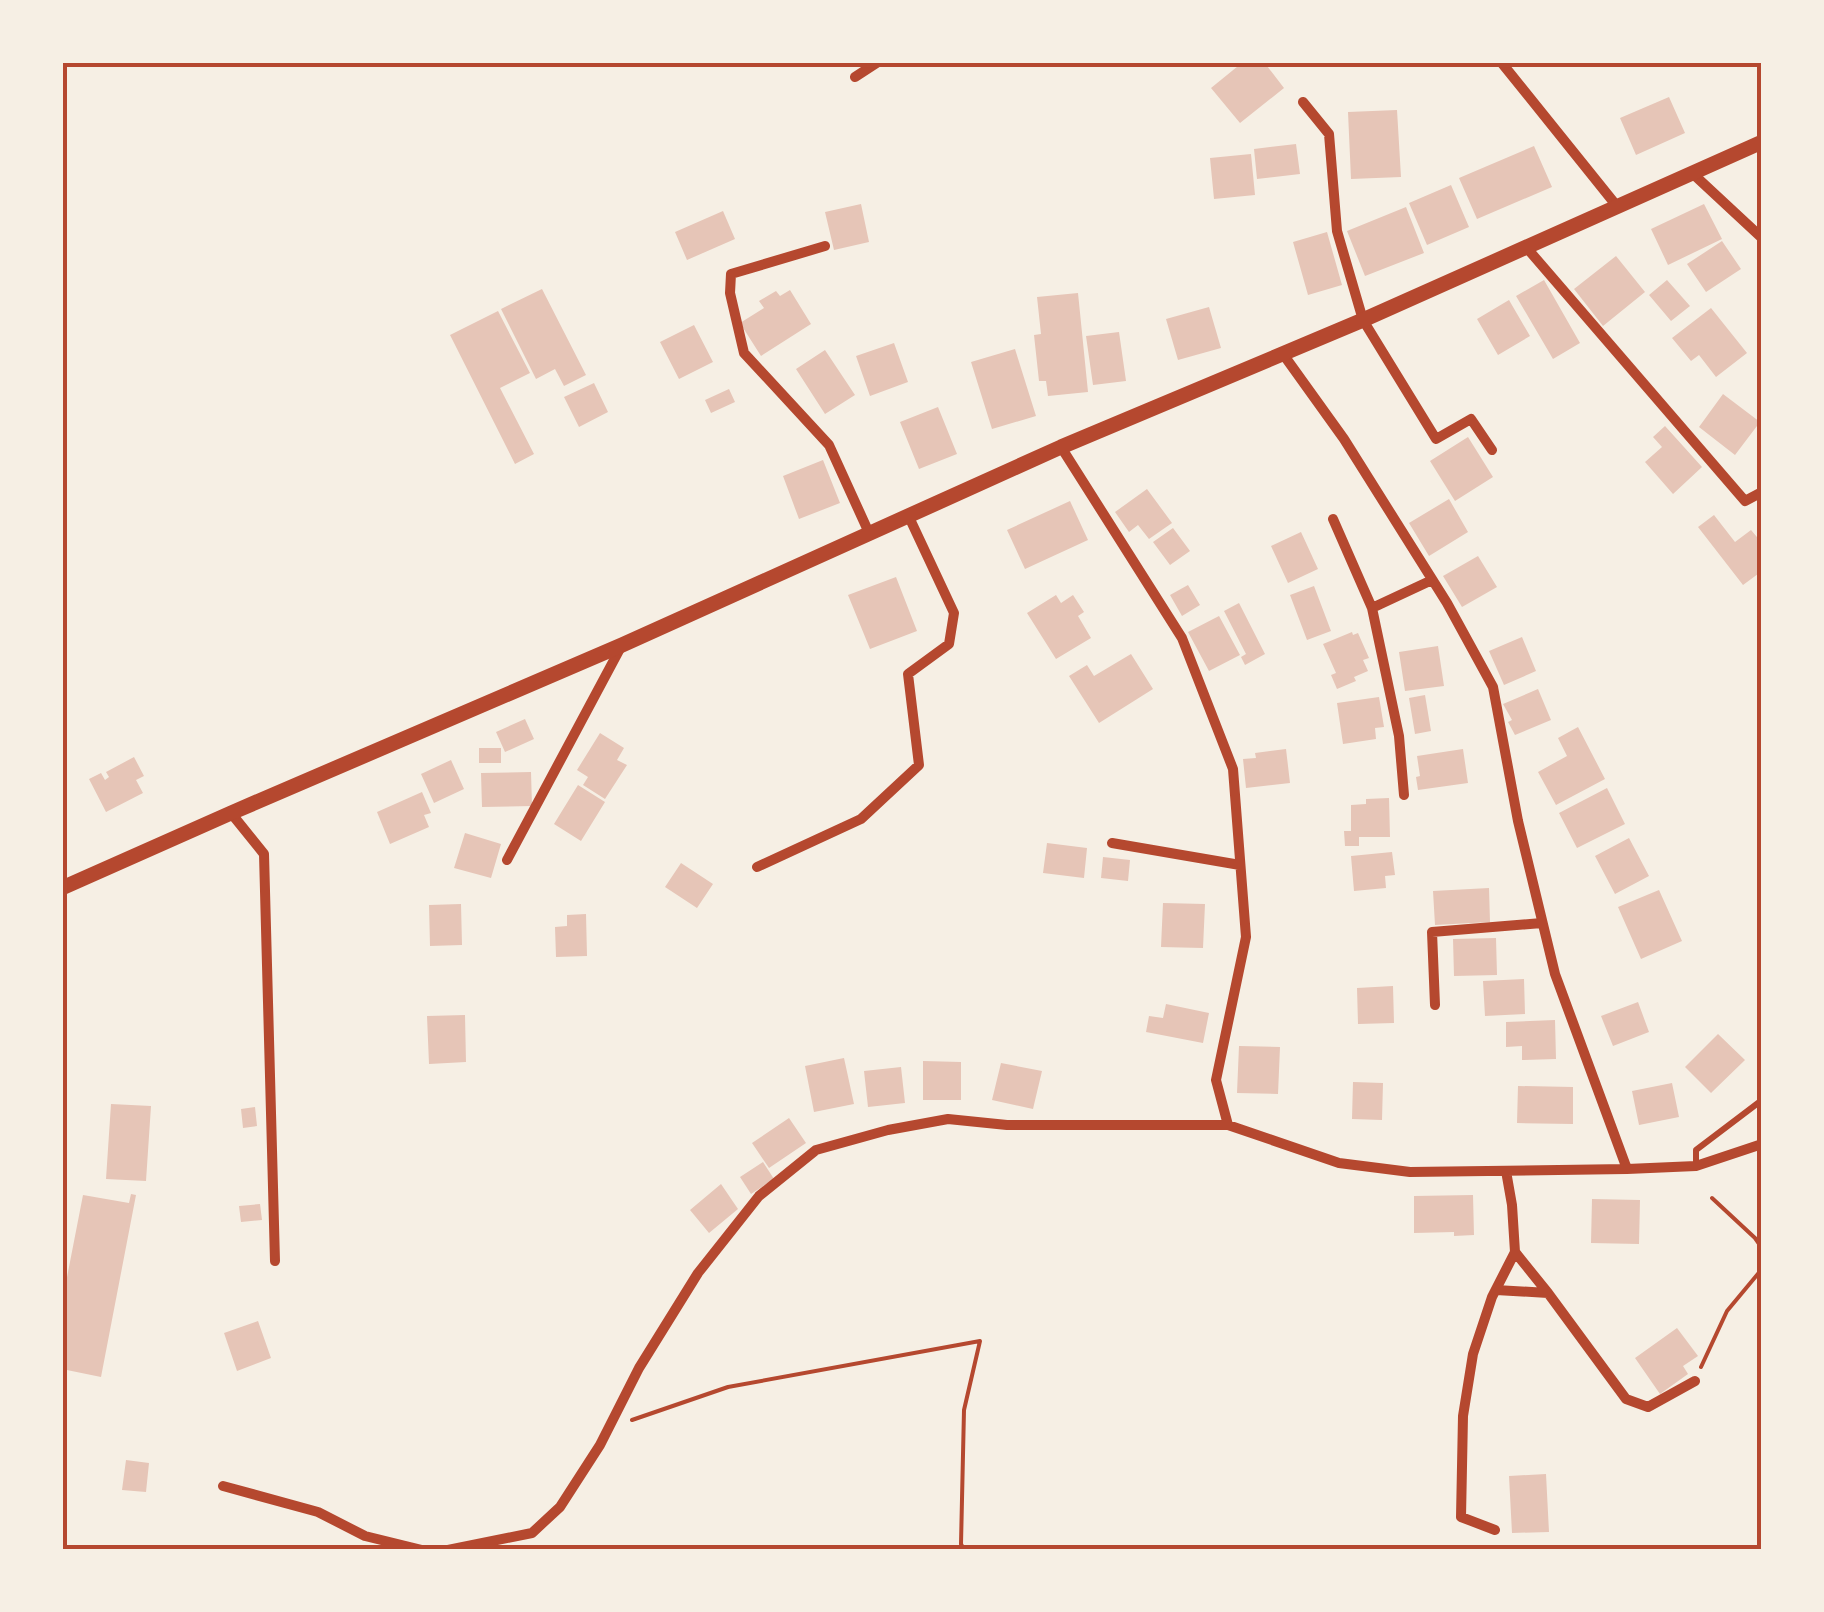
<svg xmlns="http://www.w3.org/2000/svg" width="1824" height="1612" viewBox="0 0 1824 1612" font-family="Roboto,sans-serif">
  <rect width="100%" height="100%" fill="#f6efe4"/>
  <path fill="#e6c5b7" d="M 1243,62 L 1264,62 L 1284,88 L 1240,123 L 1211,88 Z
    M 1669,97 L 1685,133 L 1636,155 L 1620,118 Z
    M 1397,110 L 1401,177 L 1351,179 L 1348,112 Z
    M 1296,144 L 1300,174 L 1257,179 L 1254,149 Z
    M 1534,146 L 1552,187 L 1477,219 L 1459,178 Z
    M 1251,154 L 1255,195 L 1214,199 L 1210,158 Z
    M 1451,185 L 1469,227 L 1427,245 L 1409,203 Z
    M 861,204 L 869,242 L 834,250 L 825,212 Z
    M 1704,204 L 1722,239 L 1668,265 L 1651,229 Z
    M 1406,207 L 1424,253 L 1365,276 L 1347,231 Z
    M 723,211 L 735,239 L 687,260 L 675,232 Z
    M 1327,232 L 1342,285 L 1308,295 L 1293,242 Z
    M 1722,241 L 1741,269 L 1706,292 L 1687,264 Z
    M 1616,256 L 1645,292 L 1603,326 L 1574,289 Z
    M 1544,280 L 1580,343 L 1553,359 L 1516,296 Z
    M 1667,280 L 1690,306 L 1671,321 L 1649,295 Z
    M 542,289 L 586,375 L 564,386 L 555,369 L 536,379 L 501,309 Z
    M 790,290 L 811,324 L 761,356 L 740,323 L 764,308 L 759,301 L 776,291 L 780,296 Z
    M 1078,293 L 1088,392 L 1048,396 L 1046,381 L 1039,381 L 1034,335 L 1041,334 L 1037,297 Z
    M 1509,300 L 1530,336 L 1498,355 L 1477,319 Z
    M 1209,307 L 1221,348 L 1178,360 L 1166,319 Z
    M 1711,308 L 1747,353 L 1716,377 L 1699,355 L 1691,361 L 1672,338 Z
    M 498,311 L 530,373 L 500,388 L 534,454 L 515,464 L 450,335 Z
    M 694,325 L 713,362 L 679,379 L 660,342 Z
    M 1119,332 L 1126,381 L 1093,385 L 1086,336 Z
    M 894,343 L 908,382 L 870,396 L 856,356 Z
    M 1015,349 L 1036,416 L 992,429 L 971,362 Z
    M 825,350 L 855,395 L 825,414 L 796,369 Z
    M 594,383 L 608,412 L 579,427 L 564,397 Z
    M 729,389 L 735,402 L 711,413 L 705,400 Z
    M 1723,394 L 1760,422 L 1735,455 L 1699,427 Z
    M 938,407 L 957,454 L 919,469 L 900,422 Z
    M 1665,426 L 1702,467 L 1673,494 L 1645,462 L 1662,447 L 1653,437 Z
    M 1468,437 L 1493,477 L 1455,501 L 1430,461 Z
    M 823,460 L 840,503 L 799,519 L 783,476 Z
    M 1147,489 L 1172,523 L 1149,539 L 1138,525 L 1129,532 L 1115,512 Z
    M 1449,499 L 1468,532 L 1429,556 L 1409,523 Z
    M 1070,501 L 1088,540 L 1025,569 L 1007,530 Z
    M 1714,515 L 1735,542 L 1751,530 L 1762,543 L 1762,571 L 1743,585 L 1698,527 Z
    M 1173,528 L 1190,551 L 1170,565 L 1153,542 Z
    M 1301,532 L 1318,569 L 1288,583 L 1271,546 Z
    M 1478,556 L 1497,587 L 1462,607 L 1443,576 Z
    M 896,577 L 917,631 L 870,649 L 848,595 Z
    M 1188,585 L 1200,605 L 1182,616 L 1170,595 Z
    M 1314,586 L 1331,631 L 1307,640 L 1290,595 Z
    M 1056,595 L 1061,603 L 1073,595 L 1084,612 L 1078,616 L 1091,638 L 1056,659 L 1027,613 Z
    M 1239,603 L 1265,654 L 1245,665 L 1241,657 L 1246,654 L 1224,611 Z
    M 1219,616 L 1240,655 L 1209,671 L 1188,632 Z
    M 1352,632 L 1353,635 L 1358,633 L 1369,658 L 1363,660 L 1368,671 L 1354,677 L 1356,681 L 1337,689 L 1331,675 L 1336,673 L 1323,644 Z
    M 1522,637 L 1536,671 L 1504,685 L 1489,651 Z
    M 1438,646 L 1444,686 L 1405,691 L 1399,652 Z
    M 1131,654 L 1153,689 L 1099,723 L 1069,676 L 1087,665 L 1094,676 Z
    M 1538,689 L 1551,720 L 1515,735 L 1508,722 L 1512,720 L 1503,704 Z
    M 1425,695 L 1431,731 L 1415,734 L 1409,698 Z
    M 1379,697 L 1384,727 L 1375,728 L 1376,739 L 1343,744 L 1337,703 Z
    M 525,719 L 534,739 L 505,752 L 496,732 Z
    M 1578,727 L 1605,779 L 1556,805 L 1538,772 L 1567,756 L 1558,738 Z
    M 600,733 L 624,748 L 617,760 L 627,765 L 605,799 L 583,785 L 588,777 L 577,770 Z
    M 479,748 L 501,748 L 501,763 L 479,763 Z
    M 1286,749 L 1290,783 L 1246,788 L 1243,759 L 1256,758 L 1255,753 Z
    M 1463,749 L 1468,783 L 1418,790 L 1416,777 L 1420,776 L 1417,756 Z
    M 134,757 L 144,776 L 136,780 L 143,793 L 106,812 L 89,779 L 101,773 L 105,780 L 109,777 L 106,772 Z
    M 451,760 L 464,789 L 434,803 L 421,774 Z
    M 531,772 L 532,806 L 482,807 L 481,773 Z
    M 578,785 L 605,802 L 581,841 L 554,824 Z
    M 1607,788 L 1625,824 L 1577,848 L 1559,813 Z
    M 422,792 L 431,813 L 424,815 L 429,827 L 390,844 L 377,812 Z
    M 1389,798 L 1390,837 L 1359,837 L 1359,846 L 1345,846 L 1344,831 L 1351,831 L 1351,805 L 1366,804 L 1366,799 Z
    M 465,833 L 501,844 L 491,878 L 454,868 Z
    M 1629,838 L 1649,876 L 1615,894 L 1595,856 Z
    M 1047,843 L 1087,848 L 1084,878 L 1043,873 Z
    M 1392,852 L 1395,875 L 1385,876 L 1386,888 L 1354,891 L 1351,856 Z
    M 1103,857 L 1130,860 L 1128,881 L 1101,878 Z
    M 681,863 L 713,884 L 697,908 L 665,887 Z
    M 1489,888 L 1490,922 L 1435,925 L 1433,891 Z
    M 1659,890 L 1682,941 L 1641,959 L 1618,907 Z
    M 1163,903 L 1205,904 L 1203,948 L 1161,947 Z
    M 461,904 L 462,945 L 430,946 L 429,905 Z
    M 586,914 L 587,956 L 556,957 L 555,927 L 567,926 L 567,915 Z
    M 1496,938 L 1497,975 L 1454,976 L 1453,939 Z
    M 1524,979 L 1525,1014 L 1485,1016 L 1483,981 Z
    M 1393,986 L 1394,1023 L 1358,1024 L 1357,988 Z
    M 1638,1002 L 1649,1032 L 1613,1046 L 1601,1016 Z
    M 1166,1004 L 1209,1013 L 1203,1043 L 1146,1032 L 1149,1016 L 1163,1018 Z
    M 465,1015 L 466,1062 L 429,1064 L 427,1016 Z
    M 1555,1020 L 1556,1059 L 1522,1060 L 1522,1046 L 1506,1047 L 1506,1022 Z
    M 1718,1034 L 1745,1060 L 1711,1093 L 1685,1067 Z
    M 1239,1046 L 1280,1047 L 1278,1094 L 1237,1093 Z
    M 844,1058 L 854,1104 L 814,1112 L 805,1066 Z
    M 923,1061 L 961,1062 L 961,1100 L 923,1100 Z
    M 1001,1063 L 1042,1071 L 1033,1109 L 992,1100 Z
    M 901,1067 L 905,1103 L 868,1107 L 864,1071 Z
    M 1353,1082 L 1383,1083 L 1382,1120 L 1352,1119 Z
    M 1672,1083 L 1679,1117 L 1639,1125 L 1632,1091 Z
    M 1518,1086 L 1573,1087 L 1573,1124 L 1517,1123 Z
    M 111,1104 L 151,1106 L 146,1181 L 106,1179 Z
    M 255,1107 L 257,1126 L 243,1128 L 241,1109 Z
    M 789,1118 L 806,1143 L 769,1168 L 752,1143 Z
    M 763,1162 L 774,1179 L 751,1194 L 740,1177 Z
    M 721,1184 L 738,1209 L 709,1233 L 690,1210 Z
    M 131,1194 L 136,1195 L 101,1377 L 62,1369 L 62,1303 L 83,1195 L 129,1203 Z
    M 1473,1195 L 1474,1235 L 1454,1236 L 1454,1232 L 1414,1233 L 1414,1196 Z
    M 1592,1199 L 1640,1200 L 1639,1244 L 1591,1243 Z
    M 260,1204 L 262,1220 L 241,1222 L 239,1206 Z
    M 258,1321 L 271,1358 L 237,1371 L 224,1333 Z
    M 1677,1328 L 1698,1356 L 1683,1366 L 1688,1374 L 1660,1394 L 1635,1358 Z
    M 126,1460 L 149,1463 L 146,1492 L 122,1490 Z
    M 1546,1474 L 1549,1532 L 1512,1533 L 1509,1476 Z"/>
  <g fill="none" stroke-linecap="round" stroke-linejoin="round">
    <path stroke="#b5482f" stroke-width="4" d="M 1712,1198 L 1755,1238 L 1762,1248
      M 1701,1367 L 1727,1311 L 1762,1269
      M 632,1420 L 728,1387 L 980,1341 L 964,1410 L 961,1544 L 964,1550"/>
    <path stroke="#b5482f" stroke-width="6" d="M 1696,1166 L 1696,1150 L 1762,1100"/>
    <path stroke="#b5482f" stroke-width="10" d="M 1501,62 L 1616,205
      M 855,77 L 878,62
      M 1303,102 L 1329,134 L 1337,231 L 1363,320 L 1436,439 L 1471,419 L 1492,450
      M 1691,172 L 1762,238
      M 825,246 L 731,274 L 730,293 L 744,353 L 829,445 L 870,535
      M 1526,247 L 1745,501 L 1762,492
      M 1283,354 L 1344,439 L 1447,603 L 1493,687 L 1518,821 L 1555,974 L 1627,1169
      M 1061,447 L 1182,638 L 1233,769 L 1246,937 L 1216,1080 L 1228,1125
      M 1333,519 L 1372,608
      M 1404,795 L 1399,736 L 1372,608 L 1432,580
      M 231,813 L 264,854 L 275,1261
      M 1112,843 L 1240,865
      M 507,860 L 622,645
      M 757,867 L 861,819 L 919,765 L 908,674 L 949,644 L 954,613 L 909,517
      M 1435,1005 L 1432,932 L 1542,923
      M 1515,1252 L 1548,1293 L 1626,1399 L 1648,1407 L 1695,1381
      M 1496,1290 L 1548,1293
      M 223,1486 L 318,1512 L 365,1536 L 422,1550
      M 1495,1530 L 1461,1517 L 1463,1416 L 1473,1354 L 1492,1297 L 1515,1252 L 1512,1205 L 1506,1171
      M 448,1550 L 532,1533 L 560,1507 L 600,1445 L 639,1368 L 698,1273 L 759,1196 L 816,1150 L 888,1130 L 948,1119 L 1007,1125 L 1228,1125 L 1339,1163 L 1410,1172 L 1627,1169 L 1696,1166 L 1762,1144"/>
    <path stroke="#b5482f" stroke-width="15" d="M 62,888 L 231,813 L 622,645 L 1061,447 L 1363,320 L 1762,142"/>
  </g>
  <rect width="1824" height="1612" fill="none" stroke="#f6efe4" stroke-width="130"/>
  <rect x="65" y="65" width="1694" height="1482" fill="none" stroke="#b5482f" stroke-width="4"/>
</svg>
